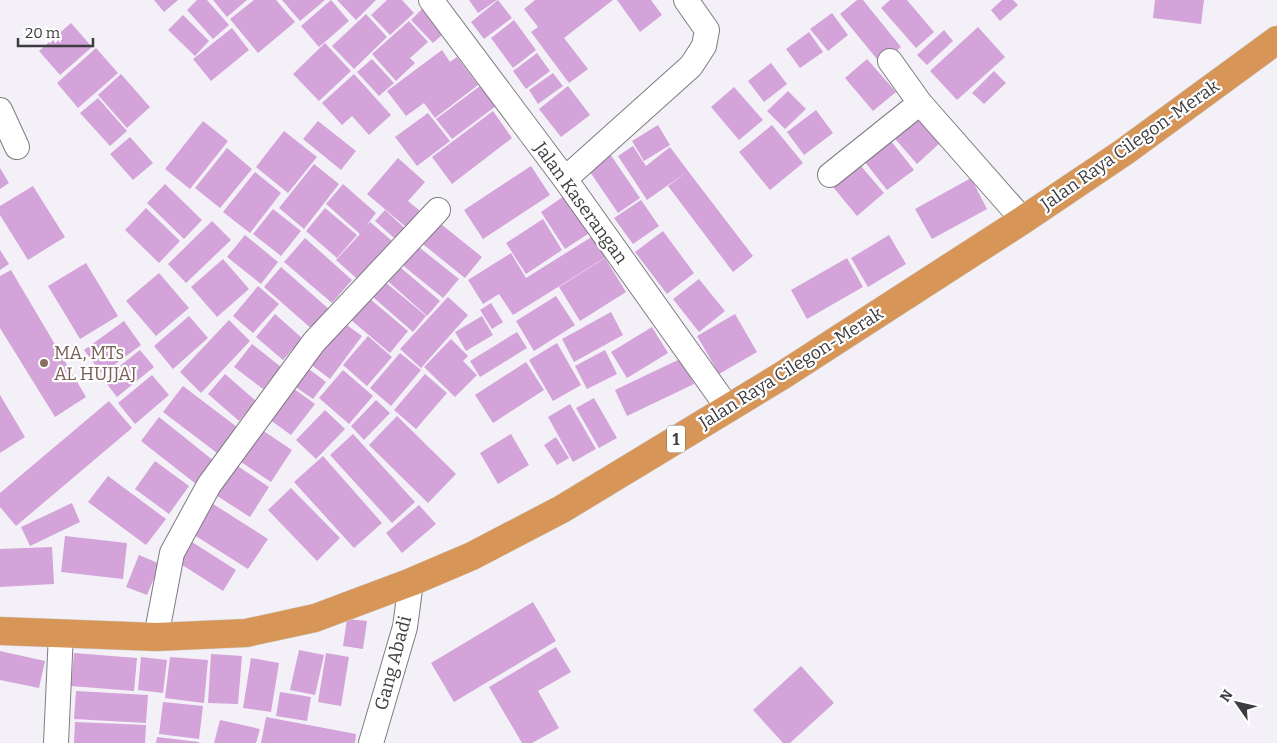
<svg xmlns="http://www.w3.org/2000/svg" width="1277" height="743" viewBox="0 0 1277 743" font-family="Bitter,serif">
  <rect width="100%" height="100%" fill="#f3f1f7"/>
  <path fill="#d3a3da" d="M 154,0 L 178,0 L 164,12 Z
    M 197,0 L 207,0 L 229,25 L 213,39 L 187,10 Z
    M 213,0 L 247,0 L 227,17 Z
    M 254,0 L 276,0 L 295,22 L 258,53 L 230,19 Z
    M 282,0 L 325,0 L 300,21 Z
    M 331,0 L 349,21 L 319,47 L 301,26 Z
    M 337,0 L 376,0 L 356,20 Z
    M 387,0 L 402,0 L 414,13 L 390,35 L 371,15 Z
    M 469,0 L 497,0 L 478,13 Z
    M 498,0 L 512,18 L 484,39 L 471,22 Z
    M 535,0 L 613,0 L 564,38 L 588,69 L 569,83 L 531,32 L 538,27 L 524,9 Z
    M 617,0 L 651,0 L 662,15 L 640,32 Z
    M 857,0 L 863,0 L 901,47 L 881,64 L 840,14 Z
    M 890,0 L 907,0 L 934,32 L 916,48 L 881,8 Z
    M 1002,0 L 1013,0 L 1018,5 L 1000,21 L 991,10 Z
    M 1155,0 L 1204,0 L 1201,24 L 1153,18 Z
    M 428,3 L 451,27 L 433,43 L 411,20 Z
    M 832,13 L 848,35 L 828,51 L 810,29 Z
    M 366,14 L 387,37 L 354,69 L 332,46 Z
    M 183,15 L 209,41 L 195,56 L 168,30 Z
    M 514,20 L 536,50 L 513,68 L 491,38 Z
    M 409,21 L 428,42 L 410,58 L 415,63 L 396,81 L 372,54 Z
    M 71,23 L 92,47 L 60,75 L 39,51 Z
    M 978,27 L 1005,57 L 957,100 L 930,71 Z
    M 232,28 L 249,50 L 211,81 L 193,59 Z
    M 944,30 L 953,41 L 927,65 L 917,55 Z
    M 809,32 L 823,52 L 800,68 L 786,49 Z
    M 325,43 L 351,71 L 319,101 L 293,74 Z
    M 96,48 L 118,73 L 78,108 L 57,83 Z
    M 442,50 L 450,62 L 457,57 L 478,85 L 435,118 L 424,103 L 406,116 L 387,91 Z
    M 537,53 L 550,71 L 526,89 L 513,71 Z
    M 372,59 L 394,83 L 379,96 L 357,72 Z
    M 867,59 L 896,92 L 873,111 L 845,78 Z
    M 771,63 L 787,84 L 764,102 L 748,81 Z
    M 994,71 L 1006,83 L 984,104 L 972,93 Z
    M 553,73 L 563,86 L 538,104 L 529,90 Z
    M 121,74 L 150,107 L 127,128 L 98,95 Z
    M 354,74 L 391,115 L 369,135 L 352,116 L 342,125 L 322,103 Z
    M 488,80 L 504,100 L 452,139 L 436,119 Z
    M 568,86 L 590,115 L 561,137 L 539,109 Z
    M 734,87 L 763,120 L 739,140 L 711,107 Z
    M 788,91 L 806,109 L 785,129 L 767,111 Z
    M 98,98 L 127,131 L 110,146 L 80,113 Z
    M 816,110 L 833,133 L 804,155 L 787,132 Z
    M 493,111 L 512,138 L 452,184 L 432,157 Z
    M 914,111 L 941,142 L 917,164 L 890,133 Z
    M 428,113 L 450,141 L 417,166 L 395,137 Z
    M 203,121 L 228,141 L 190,189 L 165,169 Z
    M 318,121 L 356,151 L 341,170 L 303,139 Z
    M 658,125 L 670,145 L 644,161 L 632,141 Z
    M 772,125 L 803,163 L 770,190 L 739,152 Z
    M 284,131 L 317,157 L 288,193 L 256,167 Z
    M 887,136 L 914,170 L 887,190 L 861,157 Z
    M 130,137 L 153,163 L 133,180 L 110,154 Z
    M 633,146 L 646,166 L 670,147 L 688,171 L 647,200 L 618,156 Z
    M 227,148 L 252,169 L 220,208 L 195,188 Z
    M 610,154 L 640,198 L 618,213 L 588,169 Z
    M 398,158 L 425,182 L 408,201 L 427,217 L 413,233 L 367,194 Z
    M 855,159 L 884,193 L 857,216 L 828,181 Z
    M 314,164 L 339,184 L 304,229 L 279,208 Z
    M 531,166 L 550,195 L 483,239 L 464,210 Z
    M 0,168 L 9,183 L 0,189 Z
    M 688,171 L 753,256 L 733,272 L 668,186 Z
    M 255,172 L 281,193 L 250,233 L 223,212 Z
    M 971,178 L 987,209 L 932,239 L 915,209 Z
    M 165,184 L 202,220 L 184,239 L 147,203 Z
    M 343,184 L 376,213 L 366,226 L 370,222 L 398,246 L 364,285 L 336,260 L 360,234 L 326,204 Z
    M 33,186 L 65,237 L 28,260 L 0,215 L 0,206 Z
    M 570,192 L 594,230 L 565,249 L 541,212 Z
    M 641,200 L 659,226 L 633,244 L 614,218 Z
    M 146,208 L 180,241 L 159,263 L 125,230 Z
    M 325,208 L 357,235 L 337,258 L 306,231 Z
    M 273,209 L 301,231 L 281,256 L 253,234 Z
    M 385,210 L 411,234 L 402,245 L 375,221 Z
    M 543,219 L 562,250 L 526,274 L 506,243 Z
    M 436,220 L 482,257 L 465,278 L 419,241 Z
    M 212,221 L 231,240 L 186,283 L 168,264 Z
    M 601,231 L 614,252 L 513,315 L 499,294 L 483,304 L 468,280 L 511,253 L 526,278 Z
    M 663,231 L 694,273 L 667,294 L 635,252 Z
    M 245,235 L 278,262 L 261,284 L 227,257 Z
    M 889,235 L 906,264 L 868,287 L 851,258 Z
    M 305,238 L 352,280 L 332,303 L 284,262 Z
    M 415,244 L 459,279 L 443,298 L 400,263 Z
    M 0,250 L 9,264 L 0,270 Z
    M 605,258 L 626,292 L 580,321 L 559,287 Z
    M 847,258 L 863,287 L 807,319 L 791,290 Z
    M 223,259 L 249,289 L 217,317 L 191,287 Z
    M 394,262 L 440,301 L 427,316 L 382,276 Z
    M 86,263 L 118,316 L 80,339 L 48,286 Z
    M 281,267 L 330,310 L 313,330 L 264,287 Z
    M 11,270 L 86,397 L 55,417 L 0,328 L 0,276 Z
    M 159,273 L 189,308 L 156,336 L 126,301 Z
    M 378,276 L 426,316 L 413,332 L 366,291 Z
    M 699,279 L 725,311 L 699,332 L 673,299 Z
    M 258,286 L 279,304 L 253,333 L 233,316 Z
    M 362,292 L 408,331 L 390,353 L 344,314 Z
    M 556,296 L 575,325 L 534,351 L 516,321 Z
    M 448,297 L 468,315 L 421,368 L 400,349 Z
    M 491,303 L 503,322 L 492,329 L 480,310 Z
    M 611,312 L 623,335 L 574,362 L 562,339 Z
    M 275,314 L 302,338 L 283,360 L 256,337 Z
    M 735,314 L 757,352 L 719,374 L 697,336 Z
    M 189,316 L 208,338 L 173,369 L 154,346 Z
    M 482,316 L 493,335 L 466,351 L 455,332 Z
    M 337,318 L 362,336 L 330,379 L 305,360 Z
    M 229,320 L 250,341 L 201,393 L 180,372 Z
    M 124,321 L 141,345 L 102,374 L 84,350 Z
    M 652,327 L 668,353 L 627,378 L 611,352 Z
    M 517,332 L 527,348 L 480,377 L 470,361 Z
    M 368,336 L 392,357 L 367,386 L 343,365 Z
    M 451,339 L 468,356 L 463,361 L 477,375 L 455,397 L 424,367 Z
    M 557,343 L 581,385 L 553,401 L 529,360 Z
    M 252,344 L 281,367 L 263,389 L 234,367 Z
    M 140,350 L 154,367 L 117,397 L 103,379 Z
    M 605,350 L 617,374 L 587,389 L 575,366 Z
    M 400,353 L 421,370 L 391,406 L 370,388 Z
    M 682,358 L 694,384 L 627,416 L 615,390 Z
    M 526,362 L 544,390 L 493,423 L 475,395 Z
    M 301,363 L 326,382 L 313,399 L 287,381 Z
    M 343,370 L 373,396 L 349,424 L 319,398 Z
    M 225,374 L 256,401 L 239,421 L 208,394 Z
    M 425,374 L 447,393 L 416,429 L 394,410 Z
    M 152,375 L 169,395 L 135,424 L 118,403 Z
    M 183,386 L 237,427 L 217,453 L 163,412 Z
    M 290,386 L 315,404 L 291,435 L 266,417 Z
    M 0,395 L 25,437 L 0,453 Z
    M 594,398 L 617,438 L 599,448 L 576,408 Z
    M 376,400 L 390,413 L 364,440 L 351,426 Z
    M 109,401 L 132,428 L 16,526 L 0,507 L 0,493 Z
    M 570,404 L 596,449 L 573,462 L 548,417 Z
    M 325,410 L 345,429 L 316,459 L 296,440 Z
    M 397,416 L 456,474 L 428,503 L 369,445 Z
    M 159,417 L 214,461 L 196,484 L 141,441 Z
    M 256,426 L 292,450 L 271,482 L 235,458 Z
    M 353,434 L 415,502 L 392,523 L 330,455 Z
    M 511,434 L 529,465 L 498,484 L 480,453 Z
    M 556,437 L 569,458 L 557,465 L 544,445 Z
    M 323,456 L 382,523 L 354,548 L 294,482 Z
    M 155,461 L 189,486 L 169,514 L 135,489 Z
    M 233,463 L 269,487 L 250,517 L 214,494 Z
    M 108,476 L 166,519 L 146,545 L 88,502 Z
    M 291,488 L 340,538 L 317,561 L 268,510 Z
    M 210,502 L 268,539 L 248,569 L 191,533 Z
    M 72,503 L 80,522 L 30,546 L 21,527 Z
    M 419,505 L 436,524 L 402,553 L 386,533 Z
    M 65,536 L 127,543 L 123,579 L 61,572 Z
    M 189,540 L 236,570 L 223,591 L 176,561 Z
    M 52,547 L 54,584 L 0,587 L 0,549 Z
    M 139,555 L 160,564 L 147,595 L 126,587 Z
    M 533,602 L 556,641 L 454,702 L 431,663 Z
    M 347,619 L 367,621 L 363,649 L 343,646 Z
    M 556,647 L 571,672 L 538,691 L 559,728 L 532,743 L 522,743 L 489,687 Z
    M 299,650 L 324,655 L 315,695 L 290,690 Z
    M 0,651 L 45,661 L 39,688 L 0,680 Z
    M 74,653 L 137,658 L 134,691 L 71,686 Z
    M 326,653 L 349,657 L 341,706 L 318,702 Z
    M 211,654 L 242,656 L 238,704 L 208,703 Z
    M 141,657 L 167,660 L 163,693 L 138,690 Z
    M 170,657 L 208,660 L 204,703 L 165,698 Z
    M 251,658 L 279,663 L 271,712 L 243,708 Z
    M 801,666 L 834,703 L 790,743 L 783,743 L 753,710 Z
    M 76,691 L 148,695 L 146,723 L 74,719 Z
    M 280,692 L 311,697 L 307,721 L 276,716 Z
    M 163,702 L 203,706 L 199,739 L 159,734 Z
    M 266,717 L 356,734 L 355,743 L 261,743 Z
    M 220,720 L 260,729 L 256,743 L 214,743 Z
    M 75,722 L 146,725 L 145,743 L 74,743 Z
    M 157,737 L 199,742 L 199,743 L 156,743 Z"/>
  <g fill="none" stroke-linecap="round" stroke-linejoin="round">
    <defs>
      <path id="minor" d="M 431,0 L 565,179 L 728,408
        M 890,61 L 920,103 L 1023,220
        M 0,110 L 17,147
        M 830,175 L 920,103
        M 565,179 L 691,66 L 704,46 L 707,30 L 686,0
        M 156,637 L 172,553 L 209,485 L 314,342 L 438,210
        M 56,743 L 61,633
        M 371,743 L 405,627 L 411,582"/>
      <path id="trunk" d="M 0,631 L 156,637 L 246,633 L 315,618 L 411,582 L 472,556 L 562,509 L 783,375 L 1023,220 L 1124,152 L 1277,40"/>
    </defs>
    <use href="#minor" stroke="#7e7c81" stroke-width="26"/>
    <use href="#trunk" stroke="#d0d0d1" stroke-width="29"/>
    <use href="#minor" stroke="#fff" stroke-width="24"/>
    <use href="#trunk" stroke="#d79658" stroke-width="28"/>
  </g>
  <circle fill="#8d6e63" stroke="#fff" stroke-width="2" cx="44" cy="363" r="5"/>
  <g text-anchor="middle" stroke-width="4.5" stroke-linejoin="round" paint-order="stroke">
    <rect fill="#fff" stroke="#777679" stroke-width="1" x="667" y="425.5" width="18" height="27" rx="4"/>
    <g font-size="16" font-weight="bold" fill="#3d3c3f">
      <text x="676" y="445">1</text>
    </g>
    <g font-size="18" fill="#3d3c3f" stroke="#fff">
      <text transform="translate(1130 145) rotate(-35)" y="6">Jalan Raya Cilegon-Merak</text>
      <text transform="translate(581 203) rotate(54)" y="6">Jalan Kaserangan</text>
      <text transform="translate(791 368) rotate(-32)" y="6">Jalan Raya Cilegon-Merak</text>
      <text transform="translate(393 663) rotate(-75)" y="6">Gang Abadi</text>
    </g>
    <g font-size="18" fill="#785e54" stroke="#fff" text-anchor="start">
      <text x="54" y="359">MA, MTs<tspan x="54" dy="21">AL HUJJAJ</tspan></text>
    </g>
  </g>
  <g transform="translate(1237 703) rotate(304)" stroke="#ffffff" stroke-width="4" paint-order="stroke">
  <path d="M0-4L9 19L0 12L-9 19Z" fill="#3d3c3f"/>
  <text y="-8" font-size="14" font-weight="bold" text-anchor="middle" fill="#3d3c3f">N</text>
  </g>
  <path d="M18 38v8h75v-8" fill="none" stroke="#3d3c3f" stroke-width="2.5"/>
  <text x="25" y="38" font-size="15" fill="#3d3c3f" stroke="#ffffff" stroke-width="4" paint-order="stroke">20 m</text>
</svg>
